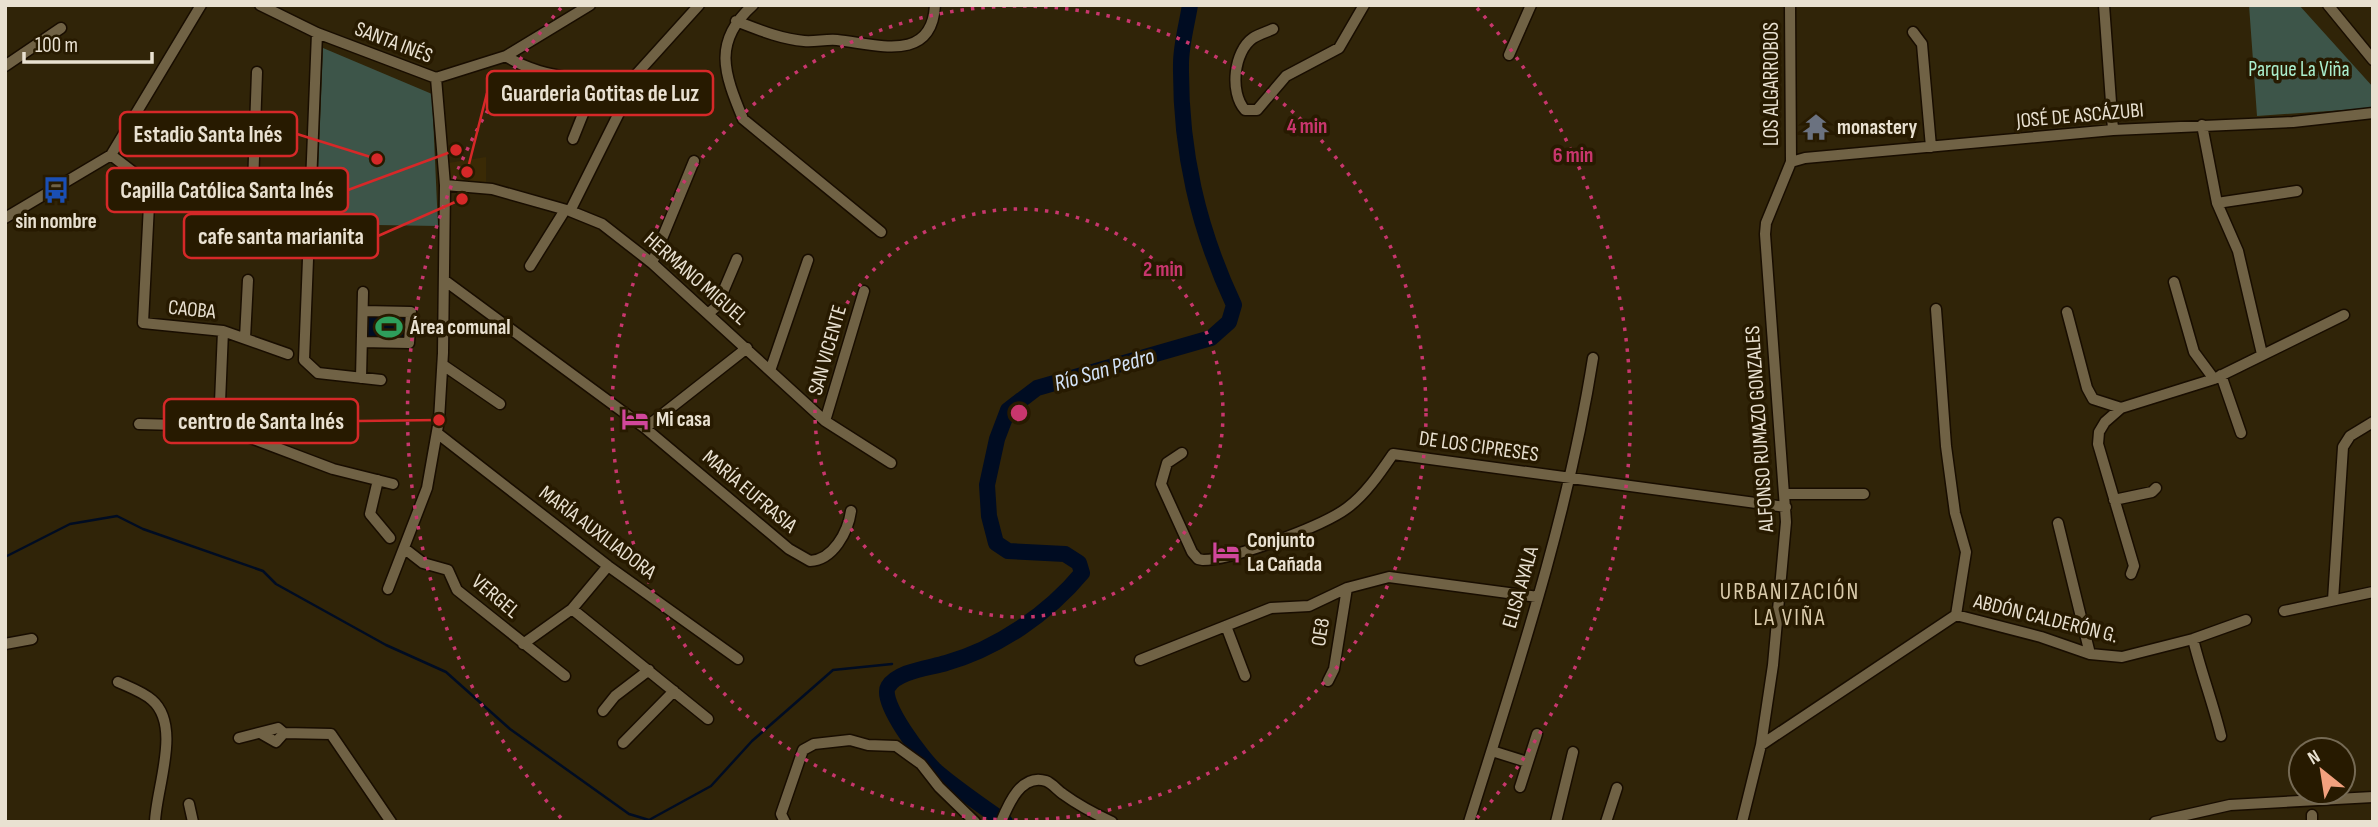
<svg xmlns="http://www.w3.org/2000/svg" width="2378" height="827" viewBox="0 0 2378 827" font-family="'Sofia Sans Condensed',sans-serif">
  <rect width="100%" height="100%" fill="#302408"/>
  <path fill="#3a2a05" d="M 486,157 L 486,182 L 447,182 L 448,163 Z"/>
  <path fill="#3d5549" d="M 2249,5 L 2299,5 L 2373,87 L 2373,108 L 2257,116 Z
    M 323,48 L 432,94 L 438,226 L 316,224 Z"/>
  <path fill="#000c22" d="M 369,316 L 409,316 L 409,339 L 368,337 Z"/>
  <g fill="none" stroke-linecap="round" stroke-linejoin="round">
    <path stroke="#000c22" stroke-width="2.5" d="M 5,557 L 70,524 L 117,516 L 143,529 L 263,571 L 276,584 L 386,645 L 446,672 L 510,729 L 629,814 L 649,820 L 711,786 L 752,741 L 833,670 L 892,664"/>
    <path stroke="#000c22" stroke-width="16" d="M 1005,822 C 982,806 957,789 936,771 C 923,759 879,702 888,687 C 897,671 930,668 946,663 C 997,649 1049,613 1082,573 L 1079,563 L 1065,554 L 1008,551 L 996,543 L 989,516 L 987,485 L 997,439 L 1008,410 L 1037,388 L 1211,338 L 1229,322 L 1234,305 C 1198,228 1180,151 1181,64 C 1181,45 1187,24 1190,5"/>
    <defs>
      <path id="minor" d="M 260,5 L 317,33 L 436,78 L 506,56 L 590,5
        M 753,5 C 712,42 724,73 743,119 L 881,232
        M 2104,5 L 2113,130
        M 2328,5 L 2373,60
        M 736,21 C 757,29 780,39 804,41 C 815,42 826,39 837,40 C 876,44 932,64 935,5
        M 1273,29 C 1267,32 1259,34 1253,38 C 1234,51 1229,92 1245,110 L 1257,110 L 1286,76 L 1339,48 L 1364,5
        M 1913,32 L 1922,44 L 1931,147
        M 317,33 L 304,360 L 318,373 L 381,380
        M 1509,55 L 1531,5
        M 506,56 C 543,81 590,75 629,93 L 570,211
        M 5,66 L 61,28
        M 615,89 L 633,78 L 699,5
        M 2202,125 L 2217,203 L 2238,251 L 2262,354
        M 573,139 L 595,84
        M 111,155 L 150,185 L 253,185 L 257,72
        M 1791,162 L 1805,158 L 2113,130 L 2293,122 L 2373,113
        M 150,185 L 143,323 L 223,331 L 288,354
        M 445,185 L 492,189 L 570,211 L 602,224 L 652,263 L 825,421 L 891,463
        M 2217,203 L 2297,191
        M 5,218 L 111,155 L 201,5
        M 652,263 L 694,161
        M 530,266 L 565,210
        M 444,280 L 645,428 L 789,549 L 810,561 C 833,560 848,532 851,511
        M 2174,282 L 2194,352 L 2214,379
        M 2067,312 L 2087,388 L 2093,399 L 2121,408
        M 709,313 L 717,306 L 737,259
        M 223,331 L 219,426 L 333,469 L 393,484
        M 245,338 L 248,280
        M 362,342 L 409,343 L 411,312 L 363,311
        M 443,365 L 500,404
        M 771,368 L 808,260
        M 2221,375 L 2241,433
        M 361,378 L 363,292
        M 825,421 L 864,291
        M 139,424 L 219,426
        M 645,428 L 747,348
        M 437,433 L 608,566 L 738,659
        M 1182,453 L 1167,463 L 1161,484 L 1192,552 L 1198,559 L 1203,560 C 1232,560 1323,526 1347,508 C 1365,495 1380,473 1393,454 L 1786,507
        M 378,480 L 370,514 L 390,538
        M 1785,494 L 1864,494
        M 2114,500 L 2152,492 L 2156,488
        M 2058,523 L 2090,654
        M 405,549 L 423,563 L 448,570 L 457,590 L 565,676
        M 2131,574 L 2134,566 L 2098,444 L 2099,432 L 2105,422 L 2121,408 L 2214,379 L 2344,315
        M 388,589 L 427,488 L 439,420 L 443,353 L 445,185 L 436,78
        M 2333,600 L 2343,447 L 2350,436 L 2373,422
        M 572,609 L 708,719
        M 2284,611 L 2373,592
        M 1956,615 L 2041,637 L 2090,654 L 2122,657 L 2193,639 L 2246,620
        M 1226,626 L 1245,676
        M 2193,639 C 2201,672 2213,703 2221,736
        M 5,644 L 32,639
        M 523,644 L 572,609 L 608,566
        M 1140,660 L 1271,608 L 1309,606 L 1347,588 L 1389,577 L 1538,597
        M 1328,681 L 1334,669 L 1347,588
        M 118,682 C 129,687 143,692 152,700 C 182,726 156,788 155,822
        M 603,711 L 615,696 L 649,670
        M 262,734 L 276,742 L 284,733
        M 239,738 L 278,728 L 284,733 L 331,734 L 391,822
        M 623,743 L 674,691
        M 1761,745 L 1956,615 L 1966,552 L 1955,513 L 1946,446 L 1936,309
        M 1492,751 L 1527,762
        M 1520,787 L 1537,734
        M 189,804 L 193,822
        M 785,822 L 781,814 L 803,750 L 814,744 L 850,740 L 868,745 L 896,746 L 921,764 L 939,787 L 975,822
        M 1001,822 C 1008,805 1021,773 1046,781 C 1052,783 1057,790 1063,794 C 1078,805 1095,814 1112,822
        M 1469,822 C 1517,669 1568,517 1593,358
        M 1556,822 L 1573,752
        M 1606,822 L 1617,788
        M 1742,822 L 1761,745 L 1773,665 L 1786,522 L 1765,234 L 1766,223 L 1791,162 L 1790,5
        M 2155,822 L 2230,805 L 2373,797
        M 2312,822 L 2312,815"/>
    </defs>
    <use href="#minor" stroke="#180d00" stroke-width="13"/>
    <use href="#minor" stroke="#706245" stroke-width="10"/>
  </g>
  <g fill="none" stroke="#c8366d" stroke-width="3.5" stroke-dasharray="3.5 7">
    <circle cx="1019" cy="413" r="204"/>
    <circle cx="1019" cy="413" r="407"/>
    <path d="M561 818A611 611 0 0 1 561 8M1477 8A611 611 0 0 1 1477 818"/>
  </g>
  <defs>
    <symbol id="temple-bare" viewBox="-9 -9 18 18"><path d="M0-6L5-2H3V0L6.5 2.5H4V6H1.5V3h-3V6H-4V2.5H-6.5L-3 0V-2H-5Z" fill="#6b7280" stroke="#271a00" stroke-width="2.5" paint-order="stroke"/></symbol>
    <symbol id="bus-bare" viewBox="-9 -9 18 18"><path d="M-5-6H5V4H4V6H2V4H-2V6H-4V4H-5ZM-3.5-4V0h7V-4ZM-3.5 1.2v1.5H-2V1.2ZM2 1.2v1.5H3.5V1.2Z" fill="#1a4fb4" stroke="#271a00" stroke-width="2.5" paint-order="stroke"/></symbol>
    <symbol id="stadium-bare" viewBox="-9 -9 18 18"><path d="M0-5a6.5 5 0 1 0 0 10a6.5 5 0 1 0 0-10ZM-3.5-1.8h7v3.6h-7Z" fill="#2e9e5b" stroke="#271a00" stroke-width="2.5" paint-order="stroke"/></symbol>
    <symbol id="hotel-bare" viewBox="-9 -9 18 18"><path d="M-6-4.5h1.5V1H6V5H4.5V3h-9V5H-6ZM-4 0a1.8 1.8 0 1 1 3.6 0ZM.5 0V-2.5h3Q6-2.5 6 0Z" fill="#d1479c" stroke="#271a00" stroke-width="2.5" paint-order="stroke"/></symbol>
  </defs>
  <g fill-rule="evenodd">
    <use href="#temple-bare" x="1797" y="108" width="38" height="38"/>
    <use href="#bus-bare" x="37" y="171" width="38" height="38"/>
    <use href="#stadium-bare" x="370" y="308" width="38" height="38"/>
    <use href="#hotel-bare" x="616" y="400" width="38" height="38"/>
    <use href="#hotel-bare" x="1207" y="533" width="38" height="38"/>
  </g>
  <g text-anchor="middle" stroke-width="7" stroke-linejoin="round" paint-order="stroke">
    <g font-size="21" fill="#e9e1d1" stroke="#271a00">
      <text transform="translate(394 42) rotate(21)" y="7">SANTA INÉS</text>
      <text transform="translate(1771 84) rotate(-90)" y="7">LOS ALGARROBOS</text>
      <text transform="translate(2080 115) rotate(-5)" y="7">JOSÉ DE ASCÁZUBI</text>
      <text transform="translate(696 278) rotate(41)" y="7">HERMANO MIGUEL</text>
      <text transform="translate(192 309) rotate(6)" y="7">CAOBA</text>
      <text transform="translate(827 350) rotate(-74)" y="7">SAN VICENTE</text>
      <text transform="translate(1759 429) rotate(-94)" y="7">ALFONSO RUMAZO GONZALES</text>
      <text transform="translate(1479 446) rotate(8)" y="7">DE LOS CIPRESES</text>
      <text transform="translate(750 491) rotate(40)" y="7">MARÍA EUFRASIA</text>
      <text transform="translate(598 532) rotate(37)" y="7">MARÍA AUXILIADORA</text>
      <text transform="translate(1520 587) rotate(-74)" y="7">ELISA AYALA</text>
      <text transform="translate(496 596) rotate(40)" y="7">VERGEL</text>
      <text transform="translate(2046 618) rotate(14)" y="7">ABDÓN CALDERÓN G.</text>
      <text transform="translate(1320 632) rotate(-81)" y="7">OE8</text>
    </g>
    <g font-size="21" fill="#aaeecd" stroke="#271a00">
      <text x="2299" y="76">Parque La Viña</text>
    </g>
    <g font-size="21" font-weight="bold" fill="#e9e1d1" stroke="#271a00" text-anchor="start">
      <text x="1837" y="134">monastery</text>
      <text x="56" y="228" text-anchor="middle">sin nombre</text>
      <text x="410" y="334">Área comunal</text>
      <text x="656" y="426">Mi casa</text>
      <text x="1247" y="547">Conjunto<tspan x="1247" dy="24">La Cañada</tspan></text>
    </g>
    <g font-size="23" font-style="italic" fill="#d3e3f8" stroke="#271a00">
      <text transform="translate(1104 369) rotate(-16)" y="8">Río San Pedro</text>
    </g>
    <g font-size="23" letter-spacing="2" fill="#dacbab" stroke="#271a00">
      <text x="1790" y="599">URBANIZACIÓN<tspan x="1790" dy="26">LA VIÑA</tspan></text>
    </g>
  </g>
  <circle cx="1019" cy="413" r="10" fill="#c8366d" stroke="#271a00" stroke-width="3.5"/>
  <g font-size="21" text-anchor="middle" font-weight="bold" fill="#c8366d" stroke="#271a00" stroke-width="7" stroke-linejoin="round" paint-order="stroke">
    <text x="1307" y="133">4 min</text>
    <text x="1573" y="162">6 min</text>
    <text x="1163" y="276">2 min</text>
  </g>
  <path fill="none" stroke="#d62828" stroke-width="2.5" d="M467 172L487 93M377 159L297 134M456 150L348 190M462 199L378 236M439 420L358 421"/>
  <g fill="#d62828" stroke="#271a00" stroke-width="2.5">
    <circle cx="467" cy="172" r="7"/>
    <circle cx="377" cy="159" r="7"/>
    <circle cx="456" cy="150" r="7"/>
    <circle cx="462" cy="199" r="7"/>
    <circle cx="439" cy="420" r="7"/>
  </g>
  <g fill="#271a00" stroke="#d62828" stroke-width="2.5">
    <rect x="487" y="71" width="226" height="44" rx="7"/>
    <rect x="120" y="112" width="177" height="44" rx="7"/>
    <rect x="107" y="168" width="241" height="44" rx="7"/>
    <rect x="184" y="214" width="194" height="44" rx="7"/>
    <rect x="164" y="399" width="194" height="44" rx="7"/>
  </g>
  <g font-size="23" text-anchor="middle" font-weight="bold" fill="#e9e1d1">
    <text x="600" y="101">Guarderia Gotitas de Luz</text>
    <text x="208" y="142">Estadio Santa Inés</text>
    <text x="227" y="198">Capilla Católica Santa Inés</text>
    <text x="281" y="244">cafe santa marianita</text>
    <text x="261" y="429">centro de Santa Inés</text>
  </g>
  <rect width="2378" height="827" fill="none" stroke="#e9e1d1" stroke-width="14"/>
  <g transform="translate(2322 771) rotate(330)"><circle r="33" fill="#271a00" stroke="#756a54" stroke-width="2"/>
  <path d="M0-5L12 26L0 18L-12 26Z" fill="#f2a17e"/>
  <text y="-10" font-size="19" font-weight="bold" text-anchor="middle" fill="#e9e1d1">N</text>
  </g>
  <path d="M24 52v10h128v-10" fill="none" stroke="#e9e1d1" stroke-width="3.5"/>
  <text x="35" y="52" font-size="21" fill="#e9e1d1" stroke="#271a00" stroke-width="5" paint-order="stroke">100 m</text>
</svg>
